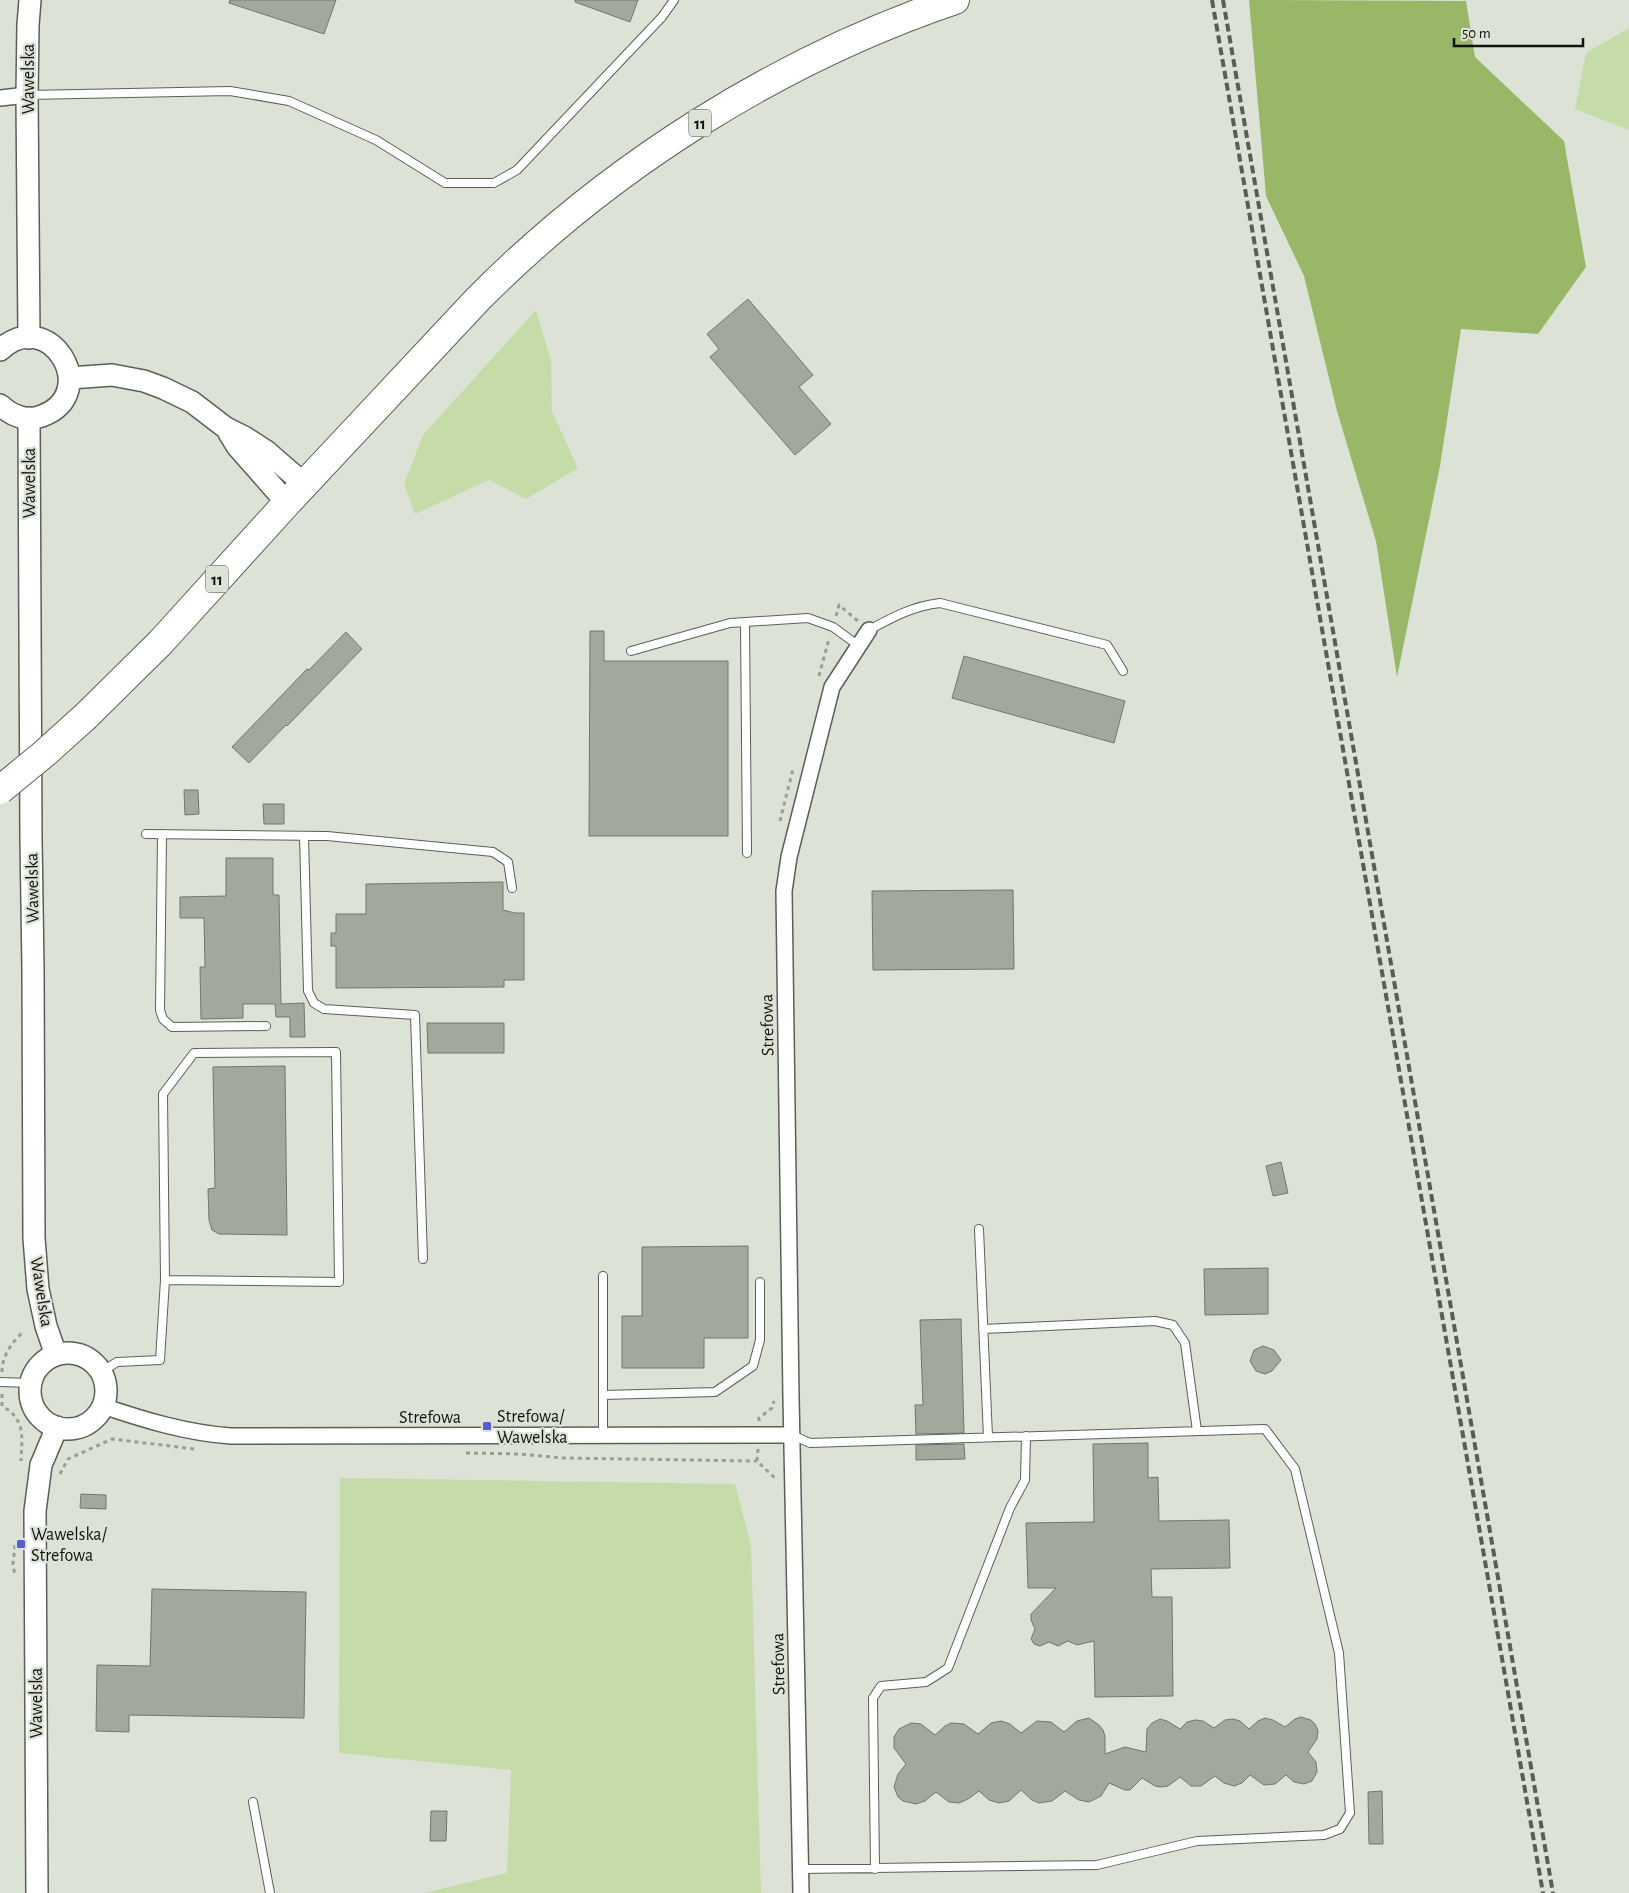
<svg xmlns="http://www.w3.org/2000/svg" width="1629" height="1893" viewBox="0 0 1629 1893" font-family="'Alegreya Sans',sans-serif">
  <rect width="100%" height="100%" fill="#dde2d6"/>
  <path fill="#c5dba8" d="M 1629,28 L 1629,130 L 1575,109 L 1586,53 Z
    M 536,310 L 551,361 L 552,412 L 578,468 L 526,499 L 489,480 L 415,514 L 404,484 L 423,435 Z
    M 340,1478 L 735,1484 L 751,1546 L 761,1893 L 424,1893 L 507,1873 L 511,1770 L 339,1753 Z"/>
  <path fill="#98b868" d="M 1249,0 L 1466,1 L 1475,57 L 1564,141 L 1586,267 L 1538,334 L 1461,329 L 1440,466 L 1397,677 L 1376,541 L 1337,411 L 1304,276 L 1266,196 Z"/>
  <path fill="#a2a89c" stroke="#72776c" d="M 230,0 L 336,0 L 324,34 L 229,3 Z
    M 575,0 L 638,0 L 630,22 L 575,2 Z
    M 748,299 L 813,375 L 799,387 L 831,424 L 795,455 L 710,357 L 719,349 L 707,334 Z
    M 590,631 L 604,631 L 604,661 L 728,661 L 728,836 L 589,836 Z
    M 346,632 L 362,649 L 287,726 L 286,725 L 249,763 L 232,747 L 307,669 L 309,670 Z
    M 964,656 L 1125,701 L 1114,743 L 952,698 Z
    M 184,790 L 198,790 L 199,814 L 185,815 Z
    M 263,804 L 284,804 L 284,824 L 264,824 Z
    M 226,858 L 273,858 L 273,895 L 279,895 L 281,1004 L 304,1003 L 305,1037 L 290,1037 L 290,1017 L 276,1017 L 275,1004 L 243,1004 L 243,1018 L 201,1019 L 200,967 L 205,967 L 204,918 L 180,918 L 180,897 L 226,896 Z
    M 503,882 L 503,910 L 515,913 L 524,913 L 524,980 L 504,980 L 504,987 L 336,988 L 336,946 L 331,946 L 331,933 L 336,933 L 336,914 L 366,914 L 366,884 Z
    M 1013,890 L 1014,969 L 873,970 L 872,891 Z
    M 427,1023 L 504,1023 L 504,1053 L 428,1053 Z
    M 285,1066 L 287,1235 L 219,1234 L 212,1230 L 209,1220 L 208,1189 L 215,1188 L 213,1067 Z
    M 1281,1162 L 1288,1193 L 1273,1196 L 1266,1166 Z
    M 748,1246 L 748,1338 L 704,1338 L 704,1368 L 622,1368 L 622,1316 L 642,1316 L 642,1247 Z
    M 1268,1268 L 1268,1314 L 1205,1315 L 1204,1269 Z
    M 961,1319 L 964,1433 L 916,1434 L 915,1405 L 923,1405 L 920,1320 Z
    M 1263,1346 L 1274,1350 L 1281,1360 L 1272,1371 L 1265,1374 L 1256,1371 L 1250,1361 L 1254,1350 Z
    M 1148,1443 L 1148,1478 L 1158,1477 L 1159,1521 L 1229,1520 L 1230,1568 L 1151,1569 L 1152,1597 L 1172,1597 L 1173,1696 L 1095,1697 L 1094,1641 L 1077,1645 L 1068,1641 L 1058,1646 L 1049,1642 L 1040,1646 L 1034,1644 L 1031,1639 L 1035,1629 L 1031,1620 L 1031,1614 L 1056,1588 L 1028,1588 L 1026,1523 L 1094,1522 L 1093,1444 Z
    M 964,1444 L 965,1459 L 916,1460 L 916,1445 Z
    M 81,1494 L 106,1495 L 106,1509 L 80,1508 Z
    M 152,1589 L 306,1592 L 304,1718 L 129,1715 L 129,1732 L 96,1731 L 97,1665 L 150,1666 Z
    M 1301,1717 L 1311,1720 L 1315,1724 L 1318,1731 L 1317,1739 L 1308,1752 L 1316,1762 L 1317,1772 L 1312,1781 L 1304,1784 L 1294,1782 L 1286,1775 L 1275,1784 L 1264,1785 L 1250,1775 L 1242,1783 L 1234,1786 L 1224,1783 L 1215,1776 L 1201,1786 L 1191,1786 L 1180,1777 L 1168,1786 L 1161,1787 L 1155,1786 L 1142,1778 L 1130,1790 L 1125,1790 L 1109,1783 L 1101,1796 L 1089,1802 L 1079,1800 L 1065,1791 L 1052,1801 L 1039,1803 L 1032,1800 L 1021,1790 L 1009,1801 L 999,1803 L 989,1800 L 979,1791 L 968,1799 L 959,1803 L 949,1802 L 936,1792 L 925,1801 L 916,1804 L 903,1801 L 898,1797 L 894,1787 L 898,1774 L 906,1764 L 894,1748 L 894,1737 L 899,1729 L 911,1723 L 921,1724 L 935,1735 L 945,1726 L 951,1723 L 964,1724 L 978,1734 L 991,1723 L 1001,1721 L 1010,1724 L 1021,1733 L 1037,1721 L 1051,1722 L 1064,1732 L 1077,1721 L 1089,1718 L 1099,1725 L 1103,1730 L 1105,1736 L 1105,1754 L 1125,1747 L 1146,1752 L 1147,1729 L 1152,1723 L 1160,1719 L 1167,1721 L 1180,1729 L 1187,1722 L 1195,1720 L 1203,1721 L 1214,1728 L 1225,1720 L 1233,1719 L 1240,1721 L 1249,1729 L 1258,1721 L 1265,1718 L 1273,1720 L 1285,1727 L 1295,1719 Z
    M 1382,1791 L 1383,1844 L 1369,1844 L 1368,1792 Z
    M 431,1811 L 447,1811 L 446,1841 L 430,1841 Z"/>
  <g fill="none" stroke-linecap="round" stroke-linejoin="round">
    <defs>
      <path id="lane" d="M 28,95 L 230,91 L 289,101 L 376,140 L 445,183 L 494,183 L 517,170 L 662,17 L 674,0
        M 745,622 L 747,853
        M 869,630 C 893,617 913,606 940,603 L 1107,645 L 1123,671
        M 631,651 L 730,623 L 808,618 L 833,627 L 859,646
        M 146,834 L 327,836 L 493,852 L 508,862 L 512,888
        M 162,834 L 160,1010 L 163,1019 L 172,1027 L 266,1026
        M 304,836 L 308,991 L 314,1003 L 324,1009 L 415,1015 L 423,1259
        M 979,1229 L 988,1437
        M 603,1276 L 603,1435
        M 983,1329 L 1155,1321 L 1173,1325 L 1185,1343 L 1197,1431
        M 101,1372 L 117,1362 L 160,1360 L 165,1280 L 163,1094 L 194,1053 L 336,1052 L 339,1282 L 165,1280
        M 0,1382 L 31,1383
        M 603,1395 L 715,1392 L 753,1366 L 760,1340 L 760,1282
        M 792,1435 L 810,1443 L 1265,1429 L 1295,1469 L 1339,1653 L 1350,1813 L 1340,1829 L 1324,1835 L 1197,1841 L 1097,1865 L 801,1869
        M 253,1802 L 270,1893
        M 875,1869 L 873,1698 L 881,1686 L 926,1682 L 948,1668 L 1010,1508 L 1025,1480 L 1026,1436"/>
      <path id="street" d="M 0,98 L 27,95
        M 103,1406 C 144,1420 187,1433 231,1436 L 792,1435
        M 801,1893 L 791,1397 L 784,891 L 789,857 L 832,687 L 869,630"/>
      <path id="secondary" d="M 29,338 L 27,95 L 28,25 L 30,0
        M 0,350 C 49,304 103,393 42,416 C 27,422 12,416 0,405
        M 70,378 L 112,375 L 144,381 L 163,388 L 192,402 L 226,428 L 246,438 L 266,451 L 304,484
        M 29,418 L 31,839 L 33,969 L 34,1238 L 38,1289 L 46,1326 L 56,1355
        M 229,433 L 237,446 L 287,503
        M30 1391a38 38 0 1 1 76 0a38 38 0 1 1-76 0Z
        M 37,1893 L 35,1511 L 41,1465 L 57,1427"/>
      <path id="highway" d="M 86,716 L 161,642 L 287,503 L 478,299 C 609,167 778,60 955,0"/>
    </defs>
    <use href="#lane" stroke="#5b6056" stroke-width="10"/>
    <use href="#street" stroke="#5b6056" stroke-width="18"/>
    <use href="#secondary" stroke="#5b6056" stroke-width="24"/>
    <use href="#highway" stroke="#5b6056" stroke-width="30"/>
    <path stroke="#999d94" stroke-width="3" stroke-dasharray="4 4" stroke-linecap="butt" d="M 836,616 L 839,605 L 859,622
      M 819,676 L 829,639
      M 780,821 L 793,769
      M 2,1372 C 2,1356 12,1342 23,1332
      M 2,1394 L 2,1406 C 26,1419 22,1438 21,1461
      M 759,1421 L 759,1418 L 772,1408 L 774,1401
      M 758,1449 L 757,1461 L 777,1480
      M 466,1453 L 520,1454 L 562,1458 L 757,1461
      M 60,1474 L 68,1459 L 112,1439 L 195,1449
      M 15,1545 L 13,1564 L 15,1576"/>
    <use href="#lane" stroke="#fff" stroke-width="8"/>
    <use href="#street" stroke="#fff" stroke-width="15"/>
    <use href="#secondary" stroke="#fff" stroke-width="21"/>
    <use href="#highway" stroke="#fff" stroke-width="28"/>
    <path stroke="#5a5d56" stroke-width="4" stroke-dasharray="8 4" stroke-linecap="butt" d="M 1212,0 L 1543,1893
      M 1223,0 L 1553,1893"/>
    <defs>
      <path id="highway-bridge" d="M 0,790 L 45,753 L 86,716"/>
    </defs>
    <use href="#highway-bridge" stroke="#5b6056" stroke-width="30" stroke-linecap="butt"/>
    <use href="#highway-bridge" stroke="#fff" stroke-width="28"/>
  </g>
  <g fill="#585cd3" stroke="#dde2d6" stroke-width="2">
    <rect x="482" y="1421" width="10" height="10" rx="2.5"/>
    <rect x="16" y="1539" width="10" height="10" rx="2.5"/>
  </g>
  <g text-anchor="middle" stroke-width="4.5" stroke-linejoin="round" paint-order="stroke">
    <g fill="#dde2d6" stroke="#4e504a" stroke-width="1">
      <rect x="689" y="109.5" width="22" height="27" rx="4"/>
      <rect x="206" y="565.5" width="22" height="27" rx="4"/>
    </g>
    <g font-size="16" font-weight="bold" fill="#10120e">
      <text x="700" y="129">11</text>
      <text x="217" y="585">11</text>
    </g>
    <g font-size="18" fill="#10120e" stroke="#dde2d6">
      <text transform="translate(28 79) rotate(-90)" y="6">Wawelska</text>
      <text transform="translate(29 483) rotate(-90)" y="6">Wawelska</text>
      <text transform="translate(32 888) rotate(-91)" y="6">Wawelska</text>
      <text transform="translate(767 1025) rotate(-91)" y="6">Strefowa</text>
      <text transform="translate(42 1292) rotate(81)" y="6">Wawelska</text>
      <text x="430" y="1423">Strefowa</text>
      <text transform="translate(778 1664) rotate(-91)" y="6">Strefowa</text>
      <text transform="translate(36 1703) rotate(-90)" y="6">Wawelska</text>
    </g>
    <g font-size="18" fill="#10120e" stroke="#dde2d6" text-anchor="start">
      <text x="497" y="1422">Strefowa/<tspan x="497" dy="21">Wawelska</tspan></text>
      <text x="31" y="1540">Wawelska/<tspan x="31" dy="21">Strefowa</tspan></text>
    </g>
  </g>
  <path d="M1454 38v8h129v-8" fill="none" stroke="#10120e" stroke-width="2.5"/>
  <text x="1462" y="38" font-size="15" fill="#10120e" stroke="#dde2d6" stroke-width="4" paint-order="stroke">50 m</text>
</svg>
